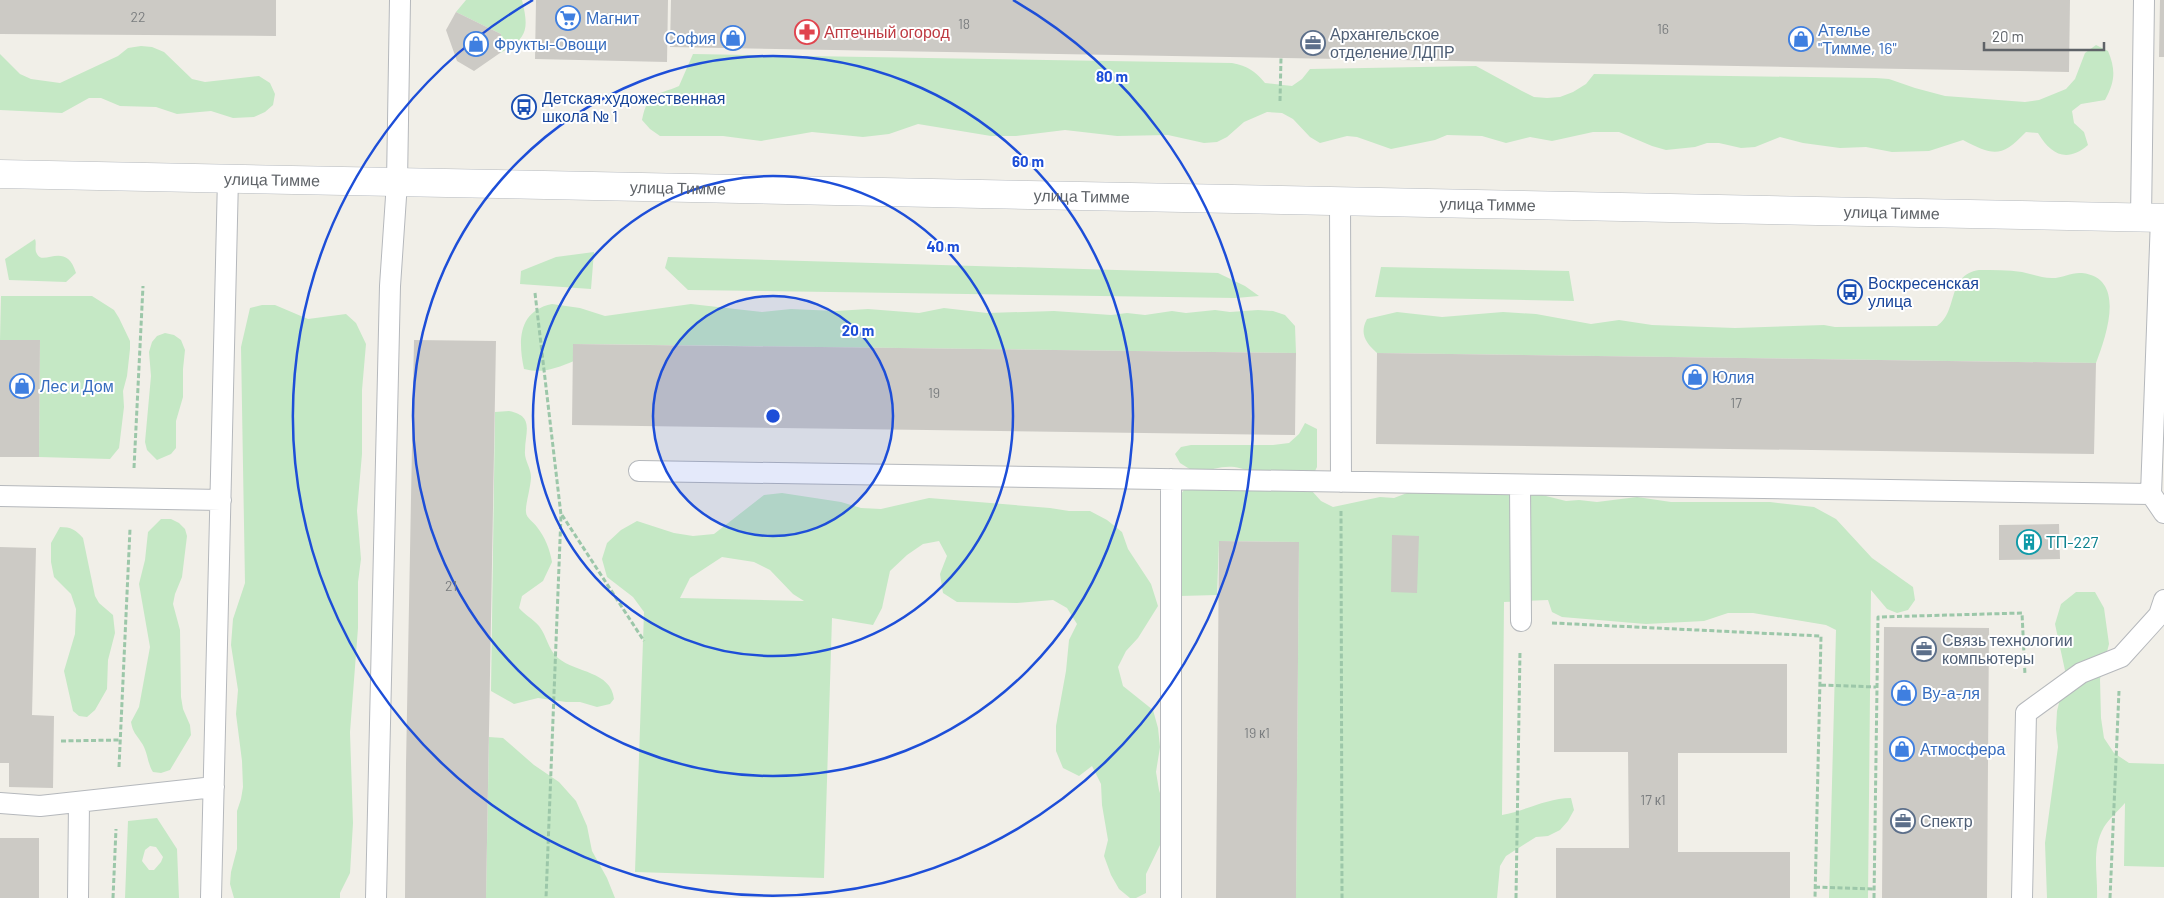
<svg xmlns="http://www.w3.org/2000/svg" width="2164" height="898" viewBox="0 0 2164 898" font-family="Barlow,sans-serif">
  <rect width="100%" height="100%" fill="#f1efe8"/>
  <path fill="#c5e8c5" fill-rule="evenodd" d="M 466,0 L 522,0 C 529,29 528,39 500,53 L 501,34 L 456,12 Z
    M 2096,45 L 2108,51 C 2116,70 2115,82 2105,100 L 2081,104 L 2072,111 L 2074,123 L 2084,132 L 2088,145 C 2067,163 2051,155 2038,133 L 2026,132 C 2001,158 1994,156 1963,140 L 1929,151 L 1892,152 L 1866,147 L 1840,148 L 1803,143 L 1780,137 L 1755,147 L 1741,148 L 1719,143 L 1707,143 L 1695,147 L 1666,150 L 1652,146 L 1619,132 L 1593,132 L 1552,141 L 1530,137 L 1506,143 L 1482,136 L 1447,135 L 1435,140 L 1391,149 L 1357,137 L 1347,136 L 1320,143 L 1310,137 L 1293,119 L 1282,113 L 1267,112 L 1244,122 L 1227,137 L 1217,142 L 1204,143 L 1168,135 L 1117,136 L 1065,130 L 1016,136 L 991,136 L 918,124 L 889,134 L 863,137 L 812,132 L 761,141 L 723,136 L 660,136 L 650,129 L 642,120 C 648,91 656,96 679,86 L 693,54 L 1232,63 C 1248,66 1255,71 1265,83 L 1292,86 L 1302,79 L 1310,69 L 1476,66 L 1522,91 L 1534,97 L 1547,98 L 1560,97 L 1573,92 L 1586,84 L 1594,74 L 1876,78 L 1889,79 L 1915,88 L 1945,96 L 2025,102 L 2039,100 L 2066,89 L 2075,79 L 2085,53 Z
    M 141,46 L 152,47 L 164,52 L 192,79 L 205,82 L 259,76 L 270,83 L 275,94 L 273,105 L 265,112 L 254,117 L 233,118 L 211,111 L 177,114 L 156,107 L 120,106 L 101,98 L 89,98 L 62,113 L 0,110 L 0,54 L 20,74 L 31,79 L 60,83 L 118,56 L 128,48 Z
    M 35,239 C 37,244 34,249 37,254 C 43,267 66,240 76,273 L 66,282 L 9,280 L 5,259 Z
    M 594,252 L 591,289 L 520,284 L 521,271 L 556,257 Z
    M 668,257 L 1218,273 L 1245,286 L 1259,296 L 1236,298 L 688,290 L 665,268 Z
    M 1381,267 L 1569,271 L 1574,301 L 1375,297 Z
    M 1979,270 C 1993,270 2008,270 2022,272 C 2032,274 2042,278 2052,278 C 2063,278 2072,272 2082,273 C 2127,278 2106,336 2096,363 L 1377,353 C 1366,343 1359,334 1367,319 L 1397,312 L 1442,317 L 1503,312 L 1536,314 L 1591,324 L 1619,320 L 1652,325 L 1735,328 L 1824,325 L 1835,327 L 1937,326 C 1959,311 1946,275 1979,270 Z
    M 1,296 L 92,296 L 114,310 L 119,318 L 130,341 L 130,349 L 127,376 L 123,391 L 124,407 L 119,448 L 110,459 L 39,457 L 40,340 L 0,340 Z
    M 552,304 L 580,308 L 605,316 L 691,304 L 762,312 L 791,309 L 836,311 L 868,309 L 919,313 L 944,308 L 987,313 L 1054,311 L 1111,315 L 1127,313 L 1145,315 L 1172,311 L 1186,313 L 1215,310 L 1230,312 L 1258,310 L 1273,311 L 1285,315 L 1295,326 L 1296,353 L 574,344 L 574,361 C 556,368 544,374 524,369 C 518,341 518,311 552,304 Z
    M 262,305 L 275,305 L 308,319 L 346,314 L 356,323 L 366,344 L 362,390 L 362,454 L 357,511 L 361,559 L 358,582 L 358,628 L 350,732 L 353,823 L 350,873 L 340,893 L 340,898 L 234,898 L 230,884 L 231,872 L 237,849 L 237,811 L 241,799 L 243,787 L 242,761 L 236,714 L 238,690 L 231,645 L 233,619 L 245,583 L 241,347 L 250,308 Z
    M 165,333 L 174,335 L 181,340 L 185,350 L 183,369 L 183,397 L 176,421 L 176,448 L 171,454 L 157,460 L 147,450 L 145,442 L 151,376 L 149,352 L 152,342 L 157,336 Z
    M 509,411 C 535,416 525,432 525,451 C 524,460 531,468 531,477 C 531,486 525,506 526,512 C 526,518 534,522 537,527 C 545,537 550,550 552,562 L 543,581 L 522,596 L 519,608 C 525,615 533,619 539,626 C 547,636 548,650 558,658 C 576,673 611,671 614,699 L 610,704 L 597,707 L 580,702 L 566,702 L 538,698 L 514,704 L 491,691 L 495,412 Z
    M 1305,423 L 1317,429 L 1317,467 L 1312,477 L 1312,491 L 1321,501 L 1333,507 L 1380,497 L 1394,498 L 1407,493 L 1455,494 L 1469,492 L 1538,494 L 1566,501 L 1579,500 L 1597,502 L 1637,497 L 1671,502 L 1770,502 L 1814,507 L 1836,519 L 1872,558 L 1913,587 L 1915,600 L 1908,610 L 1897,613 L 1887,609 L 1871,590 L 1868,898 L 1829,898 L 1836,630 L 1826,625 L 1753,613 L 1728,613 L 1704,621 L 1646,624 L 1562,617 L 1552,612 L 1548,600 L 1504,602 L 1502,815 C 1525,811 1547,798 1571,798 L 1574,810 L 1568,821 L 1560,830 L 1548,836 L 1536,837 L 1506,856 L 1500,866 L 1497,898 L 1296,898 L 1299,542 L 1219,541 L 1217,595 L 1180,596 L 1178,499 L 1185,488 L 1253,473 C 1230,462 1220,468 1196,473 L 1180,463 L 1175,454 L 1181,447 L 1191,445 L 1273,445 L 1289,443 L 1299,434 Z
    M 782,493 L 841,502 L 861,508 L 881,509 L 929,498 L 1050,508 L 1069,511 L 1090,511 L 1107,520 L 1122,532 L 1128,549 L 1151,584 L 1158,606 L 1138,638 L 1126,651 L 1118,667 L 1123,686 L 1153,710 L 1158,728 L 1160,747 L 1156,772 L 1159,790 L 1164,806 L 1161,843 L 1146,874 L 1146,893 L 1136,898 L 1130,898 L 1119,889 L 1111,875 L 1104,856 L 1108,840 L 1102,805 L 1101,784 L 1092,766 L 1079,776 L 1063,768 L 1056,751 L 1056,726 L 1066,671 L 1069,640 L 1077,624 L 1067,608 L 1053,600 L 1017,603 L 957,602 L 943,593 L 940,574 L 947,556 L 939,541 L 923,544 L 907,555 L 890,571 L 882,608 L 873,625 L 832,618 L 824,878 L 635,872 L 644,612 L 633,597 L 607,577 L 602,559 L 607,543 L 621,530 L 637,521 L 674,533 L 693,536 L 714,534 L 764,495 ZM 722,557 L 754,562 L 770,570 L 793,594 L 804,601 L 680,598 L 690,578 Z
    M 161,519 L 171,519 L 179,523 L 185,529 L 187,536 L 182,577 L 175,594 L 173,604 L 180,630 L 181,697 L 183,709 L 190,725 L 191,735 L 170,770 L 161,773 L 153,772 C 147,763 148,751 141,742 C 136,734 133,733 131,722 L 139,707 L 150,647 L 139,584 L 145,560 L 148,532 Z
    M 60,527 C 71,527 76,530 83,538 L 95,596 L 99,603 L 113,615 L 115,633 L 108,660 L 107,689 L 95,710 L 87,717 L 79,716 L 73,711 L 64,671 L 75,634 L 76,609 L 71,594 L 54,577 L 51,562 L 51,543 Z
    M 2076,592 L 2095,592 L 2104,608 L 2109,644 L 2100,679 L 2101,718 L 2104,738 L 2114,753 L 2129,763 L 2164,764 L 2164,867 L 2124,866 L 2125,803 C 2118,811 2109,819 2104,827 C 2091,849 2098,875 2097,898 L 2047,898 L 2045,843 L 2058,747 L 2056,729 L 2057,711 L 2066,675 L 2055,624 L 2061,604 Z
    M 489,737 L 503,738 L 534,765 L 559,782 L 576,801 L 587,826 L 592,851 L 607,878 L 615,898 L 486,898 Z
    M 157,818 L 177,849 L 179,898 L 125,898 L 128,821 ZM 150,846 L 156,847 L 163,857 L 161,862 L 154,870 L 149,870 L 142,861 L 145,850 Z"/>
  <path fill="#cccac5" d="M 0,0 L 276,0 L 276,36 L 0,34 Z
    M 536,0 L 668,0 L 667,62 L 535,59 Z
    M 671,0 L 2070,0 L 2069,72 L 670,47 Z
    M 2160,0 L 2164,0 L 2164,57 L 2159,57 Z
    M 456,12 L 501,34 L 500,53 L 474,71 L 457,61 L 446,30 Z
    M 0,340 L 40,340 L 39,457 L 0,457 Z
    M 414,340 L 496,341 L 486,898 L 405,898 L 406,764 Z
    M 573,344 L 1296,353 L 1295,435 L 572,425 Z
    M 1377,353 L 2096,363 L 2094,454 L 1376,444 Z
    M 2059,524 L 2060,559 L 1999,560 L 1999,525 Z
    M 1392,535 L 1419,536 L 1417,593 L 1391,592 Z
    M 1219,541 L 1299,542 L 1296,898 L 1216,898 Z
    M 0,547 L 36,548 L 32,715 L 54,716 L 53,788 L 9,787 L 9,763 L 0,763 Z
    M 1884,627 L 1989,628 L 1987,898 L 1882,898 Z
    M 1554,664 L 1787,664 L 1787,753 L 1678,753 L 1678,852 L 1790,852 L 1790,898 L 1556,898 L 1556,848 L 1629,848 L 1628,752 L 1554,752 Z
    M 0,838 L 39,838 L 39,898 L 0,898 Z"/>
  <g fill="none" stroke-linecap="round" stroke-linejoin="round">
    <defs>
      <path id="service" d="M 1340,201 L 1341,482
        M 2141,218 L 2144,0
        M 2161,218 L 2151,494 L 2164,513
        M 639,471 L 2151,494
        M 1520,485 L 1521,621
        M 0,496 L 221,500
        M 0,803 L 40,806 L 214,787
        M 78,898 L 79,802
        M 211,898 L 228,178
        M 376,898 L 390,286 L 397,182 L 400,0
        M 1171,898 L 1171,479
        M 2022,898 L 2026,713 L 2081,673 L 2121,657 L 2159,615 L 2164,600"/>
      <g id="secondary">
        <path id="s1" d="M 0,174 L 2164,218"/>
      </g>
    </defs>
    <use href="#service" stroke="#b5b8bc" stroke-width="22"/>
    <use href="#secondary" stroke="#b6babf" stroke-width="29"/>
    <path stroke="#9cc7a9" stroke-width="3" stroke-dasharray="5 2.5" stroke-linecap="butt" d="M 1280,101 L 1281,58
      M 535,293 L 561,515 L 546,898
      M 134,468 L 143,286
      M 1341,511 L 1342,898
      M 562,515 L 644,641
      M 1552,623 L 1821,636 L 1815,898
      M 1821,685 L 1876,687
      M 61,741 L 120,740
      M 119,767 L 130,529
      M 1815,887 L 1874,889
      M 113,898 L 116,829
      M 1516,898 L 1520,651
      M 1874,898 L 1878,617 L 2022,613 L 2025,675
      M 2110,898 L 2119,691"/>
    <use href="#service" stroke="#fff" stroke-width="20"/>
    <use href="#secondary" stroke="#fff" stroke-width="28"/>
  </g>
  <circle cx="773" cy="416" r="120" fill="#1d4ed8" fill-opacity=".12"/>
  <g fill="none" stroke="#1d4ed8" stroke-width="2.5">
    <circle cx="773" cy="416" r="120"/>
    <circle cx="773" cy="416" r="240"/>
    <circle cx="773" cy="416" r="360"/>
    <path d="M1013 0A480 480 0 1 1 533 0"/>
  </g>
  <defs>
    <symbol id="supermarket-ring" viewBox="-11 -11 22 22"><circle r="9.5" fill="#fff" stroke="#3f7fe0" stroke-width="1.5"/><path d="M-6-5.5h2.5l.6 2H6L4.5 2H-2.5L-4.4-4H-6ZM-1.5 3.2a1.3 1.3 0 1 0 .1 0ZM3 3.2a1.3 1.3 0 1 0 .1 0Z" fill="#3f7fe0"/></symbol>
    <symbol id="pharmacy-ring" viewBox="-11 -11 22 22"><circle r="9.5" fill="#fff" stroke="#e0444e" stroke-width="1.5"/><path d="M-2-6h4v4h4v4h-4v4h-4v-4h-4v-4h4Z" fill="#e0444e"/></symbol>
    <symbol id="shop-ring" viewBox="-11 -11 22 22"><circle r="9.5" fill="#fff" stroke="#3f7fe0" stroke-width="1.5"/><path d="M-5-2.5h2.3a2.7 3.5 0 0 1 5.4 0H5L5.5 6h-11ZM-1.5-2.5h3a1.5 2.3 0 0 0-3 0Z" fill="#3f7fe0"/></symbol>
    <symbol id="office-ring" viewBox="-11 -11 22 22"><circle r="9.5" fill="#fff" stroke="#5c6f8a" stroke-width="1.5"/><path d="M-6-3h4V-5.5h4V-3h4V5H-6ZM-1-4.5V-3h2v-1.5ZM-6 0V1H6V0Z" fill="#5c6f8a"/></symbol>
    <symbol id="bus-ring" viewBox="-11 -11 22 22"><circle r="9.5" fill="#fff" stroke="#1a4fb4" stroke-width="1.5"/><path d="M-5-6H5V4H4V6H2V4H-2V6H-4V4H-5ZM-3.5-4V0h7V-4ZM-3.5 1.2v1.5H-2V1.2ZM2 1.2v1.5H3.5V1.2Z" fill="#1a4fb4"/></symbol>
    <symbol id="building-ring" viewBox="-11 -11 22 22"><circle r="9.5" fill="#fff" stroke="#0f9aa8" stroke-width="1.5"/><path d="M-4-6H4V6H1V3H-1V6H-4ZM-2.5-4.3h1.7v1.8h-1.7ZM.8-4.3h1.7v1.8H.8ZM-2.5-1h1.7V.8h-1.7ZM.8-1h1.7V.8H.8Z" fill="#0f9aa8"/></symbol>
  </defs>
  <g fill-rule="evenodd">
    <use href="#supermarket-ring" x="554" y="4" width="28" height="28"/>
    <use href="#pharmacy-ring" x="793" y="18" width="28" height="28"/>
    <use href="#shop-ring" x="719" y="24" width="28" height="28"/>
    <use href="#shop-ring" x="1787" y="25" width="28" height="28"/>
    <use href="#office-ring" x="1299" y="29" width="28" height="28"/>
    <use href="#shop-ring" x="462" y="30" width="28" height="28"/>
    <use href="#bus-ring" x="510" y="93" width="28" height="28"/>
    <use href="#bus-ring" x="1836" y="278" width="28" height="28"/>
    <use href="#shop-ring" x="1681" y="363" width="28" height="28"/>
    <use href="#shop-ring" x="8" y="372" width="28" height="28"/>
    <use href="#building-ring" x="2015" y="528" width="28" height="28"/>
    <use href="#office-ring" x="1910" y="635" width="28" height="28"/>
    <use href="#shop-ring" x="1890" y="679" width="28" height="28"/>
    <use href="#shop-ring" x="1888" y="735" width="28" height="28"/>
    <use href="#office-ring" x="1889" y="807" width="28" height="28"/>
  </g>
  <g text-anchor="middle" stroke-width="4" stroke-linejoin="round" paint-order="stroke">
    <g font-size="14" fill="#7a7d7f">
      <text x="138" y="22">22</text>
      <text x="964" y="29">18</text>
      <text x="1663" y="34">16</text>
      <text x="934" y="398">19</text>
      <text x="1736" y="408">17</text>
      <text x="451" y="591">21</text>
      <text x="1257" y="738">19 к1</text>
      <text x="1653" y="805">17 к1</text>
    </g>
    <g font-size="16" fill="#366cbe" stroke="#fff" text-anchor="start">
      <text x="586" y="24">Магнит</text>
      <text x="1818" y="36">Ателье<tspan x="1818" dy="18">"Тимме, 16"</tspan></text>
      <text x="716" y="44" text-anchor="end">София</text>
      <text x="494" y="50">Фрукты-Овощи</text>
      <text x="1712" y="383">Юлия</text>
      <text x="40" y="392">Лес и Дом</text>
      <text x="1922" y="699">Ву-а-ля</text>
      <text x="1920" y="755">Атмосфера</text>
    </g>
    <g font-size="16" fill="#be3a42" stroke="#fff" text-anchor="start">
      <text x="824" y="38">Аптечный огород</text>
    </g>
    <g font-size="16" fill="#4e5e75" stroke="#fff" text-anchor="start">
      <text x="1330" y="40">Архангельское<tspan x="1330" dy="18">отделение ЛДПР</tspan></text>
      <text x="1942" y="646">Связь технологии<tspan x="1942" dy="18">компьютеры</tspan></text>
      <text x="1920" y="827">Спектр</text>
    </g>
    <g font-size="16" fill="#164399" stroke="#fff" text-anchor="start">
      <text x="542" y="104">Детская художественная<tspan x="542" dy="18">школа № 1</tspan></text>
      <text x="1868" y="289">Воскресенская<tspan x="1868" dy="18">улица</tspan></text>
    </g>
    <g font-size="16" fill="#5f6368" stroke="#fff">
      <text dy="6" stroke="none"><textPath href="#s1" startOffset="272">улица Тимме</textPath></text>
      <text dy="6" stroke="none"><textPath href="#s1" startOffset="678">улица Тимме</textPath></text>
      <text dy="6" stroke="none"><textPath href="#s1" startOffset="1082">улица Тимме</textPath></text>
      <text dy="6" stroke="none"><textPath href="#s1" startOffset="1488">улица Тимме</textPath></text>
      <text dy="6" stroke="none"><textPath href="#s1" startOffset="1892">улица Тимме</textPath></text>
    </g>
    <g font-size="16" fill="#0d838f" stroke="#fff" text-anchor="start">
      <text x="2046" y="548">ТП-227</text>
    </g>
  </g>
  <circle cx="773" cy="416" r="8" fill="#1d4ed8" stroke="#fff" stroke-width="2.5"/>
  <g font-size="15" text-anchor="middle" font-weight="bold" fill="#1d4ed8" stroke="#fff" stroke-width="4" stroke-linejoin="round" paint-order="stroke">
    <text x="1112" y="82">80 m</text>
    <text x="1028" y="167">60 m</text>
    <text x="943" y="252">40 m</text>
    <text x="858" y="336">20 m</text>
  </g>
  <path d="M1984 42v8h120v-8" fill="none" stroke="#5f6368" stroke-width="2.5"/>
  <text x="1992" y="42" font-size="15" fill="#5f6368" stroke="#ffffff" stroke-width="4" paint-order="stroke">20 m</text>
</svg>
